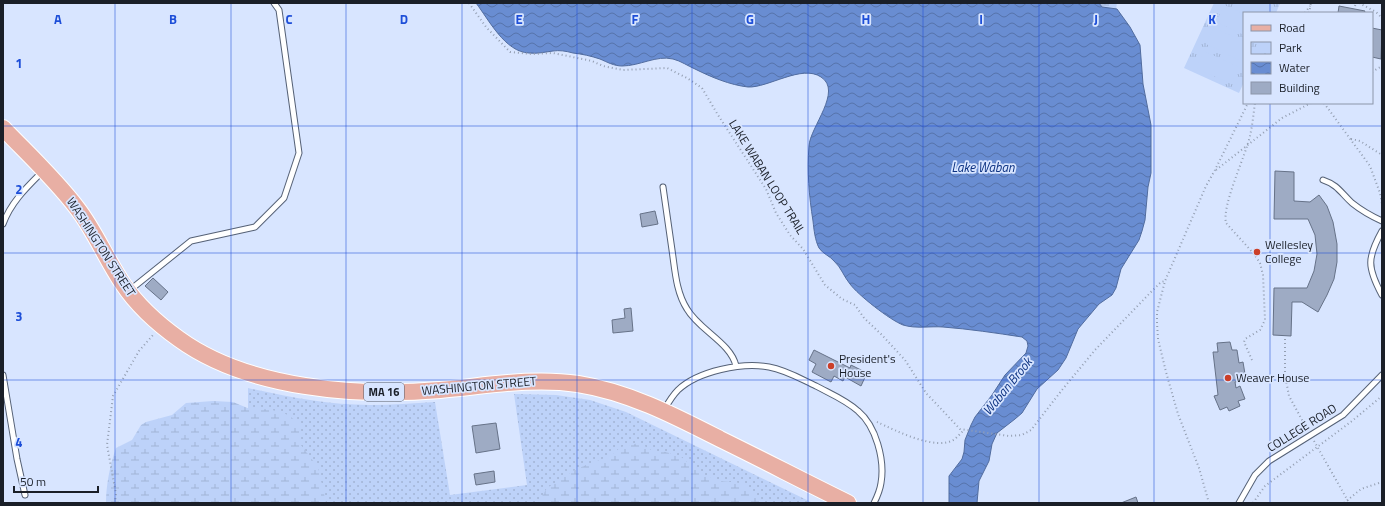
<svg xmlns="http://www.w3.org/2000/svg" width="1385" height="506" viewBox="0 0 1385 506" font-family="'Titillium Web',sans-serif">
  <defs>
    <pattern id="grass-dots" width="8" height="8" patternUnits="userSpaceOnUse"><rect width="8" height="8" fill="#bdd2f9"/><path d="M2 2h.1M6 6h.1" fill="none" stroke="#a2b4d5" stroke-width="1.8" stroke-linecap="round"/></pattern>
    <pattern id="wetland-marsh" width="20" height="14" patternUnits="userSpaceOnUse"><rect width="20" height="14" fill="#bdd2f9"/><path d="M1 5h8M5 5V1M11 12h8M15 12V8" fill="none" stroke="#a2b4d5"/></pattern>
    <pattern id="park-tufts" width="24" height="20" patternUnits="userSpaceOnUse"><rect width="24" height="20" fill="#bdd2f9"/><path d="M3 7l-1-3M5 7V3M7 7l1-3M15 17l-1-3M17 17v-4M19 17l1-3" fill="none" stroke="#a2b4d5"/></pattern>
    <pattern id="water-waves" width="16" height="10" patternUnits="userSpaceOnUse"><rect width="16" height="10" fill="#698dd2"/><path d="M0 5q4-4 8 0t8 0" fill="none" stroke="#5673aa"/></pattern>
  </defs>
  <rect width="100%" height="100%" fill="#d8e5ff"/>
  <path fill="url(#grass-dots)" d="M 248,388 C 288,397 329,405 370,405 C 392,405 413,403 435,402 L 450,495 L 527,485 L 514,394 L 556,395 L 590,400 L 626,412 L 813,503 L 248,503 Z"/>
  <path fill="url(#wetland-marsh)" d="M 1099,3 L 1117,3 L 1116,9 L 1102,7 Z
    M 213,401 L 233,402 L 250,409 L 267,409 L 281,412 L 290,416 L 299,424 L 300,444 L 318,467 L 326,503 L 106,503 C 106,485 110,465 116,448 L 132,440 L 141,425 L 146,422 L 172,415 L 186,403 Z
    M 639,443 L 653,451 L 666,452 L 680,456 L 702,474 L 721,481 L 740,483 L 749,489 L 763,503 L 538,503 L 547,488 L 576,469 L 610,456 L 621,447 Z"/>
  <path fill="url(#park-tufts)" d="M 1214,3 L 1280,3 L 1276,13 L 1244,13 L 1244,82 L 1239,93 L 1184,68 Z"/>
  <path fill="#bdd2f9" d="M 1233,3 L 1267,3 L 1263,13 L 1254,13 Z
    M 1224,5 L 1244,14 L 1244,35 L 1216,22 Z
    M 1214,28 L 1244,41 L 1244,55 L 1241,61 L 1206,44 Z
    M 1204,51 L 1239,67 L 1231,84 L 1196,68 Z"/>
  <path fill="url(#water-waves)" stroke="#516c9f" d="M 476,3 L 1099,3 L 1102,7 L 1117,9 L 1130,27 L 1140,45 L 1143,84 L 1151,125 L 1151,173 L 1148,187 L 1145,220 L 1142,231 L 1139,240 L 1121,269 L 1116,288 L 1112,295 L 1099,304 L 1078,329 L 1066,358 L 1058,370 L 1037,389 L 1022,413 L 1015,419 L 997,433 L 992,444 L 989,461 L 979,481 L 977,503 L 949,503 L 949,476 L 962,459 L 964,452 L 965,440 L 971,425 L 975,417 L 992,395 L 1005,375 L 1026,353 L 1028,346 L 1027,341 L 1022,337 C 996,333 969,329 943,327 C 930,326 916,329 903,325 C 890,320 858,295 850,284 C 844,277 841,267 834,261 C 830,256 823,254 819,248 C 815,240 814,230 813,221 C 809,196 807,171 809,146 C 810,127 843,91 821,77 C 802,64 768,88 748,87 C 730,85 711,77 695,69 C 688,66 681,61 673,59 C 656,55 640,66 622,66 C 614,66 607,62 600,59 C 591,56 582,54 573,53 C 566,51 559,50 553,51 C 545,52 537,54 529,53 C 505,52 489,20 476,3 Z"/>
  <path fill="#9eabc4" stroke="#667288" d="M 1339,6 L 1365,11 L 1364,13 L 1338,13 Z
    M 1372,28 L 1382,30 L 1381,59 L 1372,57 Z
    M 1275,171 L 1294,172 L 1294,201 L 1310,202 L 1319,195 L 1327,206 L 1333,222 L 1337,244 L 1337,262 L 1334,279 L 1327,295 L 1318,312 L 1302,302 L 1292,302 L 1291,336 L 1273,335 L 1274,288 L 1307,288 L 1314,271 L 1317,254 L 1315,235 L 1308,219 L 1274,219 Z
    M 655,211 L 658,224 L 642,227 L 640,214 Z
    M 153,278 L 168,292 L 161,300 L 145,286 Z
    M 631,308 L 633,331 L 613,333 L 612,320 L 625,318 L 624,309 Z
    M 1230,342 L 1232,350 L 1237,350 L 1239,363 L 1243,362 L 1245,374 L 1240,375 L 1240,381 L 1235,382 L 1236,388 L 1240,386 L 1245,399 L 1238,401 L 1240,406 L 1229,411 L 1227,407 L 1220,410 L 1214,396 L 1218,395 L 1213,352 L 1218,352 L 1217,343 Z
    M 814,350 L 850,368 L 851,365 L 867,373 L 861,386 L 845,377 L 843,381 L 834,376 L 831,382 L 812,372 L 816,364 L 809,360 Z
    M 496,423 L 500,449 L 476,453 L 472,426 Z
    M 494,471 L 495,482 L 476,485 L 474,474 Z
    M 1136,497 L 1138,503 L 1121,503 Z"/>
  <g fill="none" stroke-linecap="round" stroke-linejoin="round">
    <defs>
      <path id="service" d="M 1323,180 C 1338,185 1341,193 1352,203 C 1362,211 1371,216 1382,221
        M 663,187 C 666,208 669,229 672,250 C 675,270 676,292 687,309 C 699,330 731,343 736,366
        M 3,224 C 11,202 27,187 43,171
        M 1382,231 C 1367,258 1367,267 1382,295
        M 130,290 L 191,241 L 255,227 L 284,198 L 299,153 L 279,10 L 274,3
        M 3,375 L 17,459 L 25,495
        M 664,410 C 668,403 672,396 678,390 C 698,371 742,362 769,367 C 786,370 801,379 816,386 C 831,394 846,400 858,411 C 876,426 885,460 881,483 C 880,490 877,497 874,503
        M 1239,503 L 1255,475 L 1269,461 L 1343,415 L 1382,375"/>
      <path id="primary" d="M 3,128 C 28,154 55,179 77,208 C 95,231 106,259 123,284 C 137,305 158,324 179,339 C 248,389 358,397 440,390 C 486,386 532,377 578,384 C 629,392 675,416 720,439 C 763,460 805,482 848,503"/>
    </defs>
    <use href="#service" stroke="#556176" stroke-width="7"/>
    <use href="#primary" stroke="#fff" stroke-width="18"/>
    <path stroke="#949fb2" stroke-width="2" stroke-dasharray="1 3" stroke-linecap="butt" d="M 469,3 L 486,27 L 510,52 L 532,54 L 553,53 L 592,61 L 603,66 L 623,70 L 667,68 L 687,78 L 702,88 L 718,115 L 766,189 L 776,213 L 790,235 L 803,249 L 825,285 L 842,299 L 855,305 L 864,318 L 881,334 L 905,360 L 926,393 L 960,429 L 1009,436 L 1022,435 L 1031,430 L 1062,390 L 1095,350 L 1149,294 L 1161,282 L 1165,281
      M 1359,3 L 1376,12 L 1382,18
      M 1355,6 L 1356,3
      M 1305,13 L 1310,6
      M 1309,13 L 1311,3
      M 1372,72 L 1382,66
      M 1324,103 L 1370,166 L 1380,193 L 1382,204
      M 1351,139 L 1360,141 L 1382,155
      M 1216,170 L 1282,118 L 1311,103
      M 1285,339 L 1285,375 L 1289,396 L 1307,429
      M 1252,360 L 1244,342 L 1245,339 L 1260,330 L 1265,320 L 1263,275 L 1260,263 L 1254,254 L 1226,223 C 1222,207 1242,163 1247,146 C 1252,132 1253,117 1255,103
      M 877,422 C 895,430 936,452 955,439 C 958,436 961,433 964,430
      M 1314,441 L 1348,501
      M 115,503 L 116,494 L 107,445 L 113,396 L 139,351 L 153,335
      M 1209,503 L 1199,468 L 1178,414 L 1166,372 L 1158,339 L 1157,323 L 1157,312 L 1165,281 L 1206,186 L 1215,170 L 1248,103
      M 1253,503 L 1265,486 L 1352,421 L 1382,396
      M 1344,503 L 1361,489 L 1382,482"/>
    <use href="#service" stroke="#fff" stroke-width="5"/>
    <use href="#primary" stroke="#e8afa4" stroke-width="16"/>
  </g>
  <path fill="none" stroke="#1d4ed8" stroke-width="1" stroke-opacity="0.55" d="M 115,3 L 115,503M 231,3 L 231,503M 346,3 L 346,503M 462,3 L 462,503M 577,3 L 577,503M 692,3 L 692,503M 808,3 L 808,503M 923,3 L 923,503M 1039,3 L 1039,503M 1154,3 L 1154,503M 1270,3 L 1270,13M 1270,103 L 1270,503M 3,126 L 1382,126M 3,253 L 1382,253M 3,380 L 1382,380"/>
  <g fill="#cb3f29" stroke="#d8e5ff" stroke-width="1.5">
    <circle cx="1257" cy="252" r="4"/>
    <circle cx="831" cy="366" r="4"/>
    <circle cx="1228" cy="378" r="4"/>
  </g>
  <g text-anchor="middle" stroke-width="3.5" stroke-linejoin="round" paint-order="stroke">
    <rect fill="#d8e5ff" stroke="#535a68" stroke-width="1" x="364" y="383" width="40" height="18" rx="3"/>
    <g font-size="11" font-weight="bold" fill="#1a1f28">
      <text x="384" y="396">MA 16</text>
    </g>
    <g font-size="12" fill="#1a1f28" stroke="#d8e5ff">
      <text transform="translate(767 177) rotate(58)" y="4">LAKE WABAN LOOP TRAIL</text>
      <text transform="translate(101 247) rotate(57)" y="4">WASHINGTON STREET</text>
      <text transform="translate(479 386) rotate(-5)" y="4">WASHINGTON STREET</text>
      <text transform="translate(1302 428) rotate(-32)" y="4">COLLEGE ROAD</text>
    </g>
    <g font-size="12" fill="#1a1f28" stroke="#d8e5ff" text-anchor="start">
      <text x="1265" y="249">Wellesley<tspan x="1265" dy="14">College</tspan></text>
      <text x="839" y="363">President's<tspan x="839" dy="14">House</tspan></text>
      <text x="1236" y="382">Weaver House</text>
    </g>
    <g font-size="13" font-style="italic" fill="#0b3181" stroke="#d8e5ff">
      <text x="983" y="172">Lake Waban</text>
      <text transform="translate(1007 386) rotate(-51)" y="5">Waban Brook</text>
    </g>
  </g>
  <g font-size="13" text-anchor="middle" font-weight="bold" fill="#1d4ed8" stroke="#d8e5ff" stroke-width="3.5" stroke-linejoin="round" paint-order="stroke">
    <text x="58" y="24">A</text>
    <text x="173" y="24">B</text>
    <text x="289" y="24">C</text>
    <text x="404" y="24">D</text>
    <text x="519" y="24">E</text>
    <text x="635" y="24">F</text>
    <text x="750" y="24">G</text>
    <text x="866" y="24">H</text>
    <text x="981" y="24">I</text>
    <text x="1096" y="24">J</text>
    <text x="1212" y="24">K</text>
    <text x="19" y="68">1</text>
    <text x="19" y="194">2</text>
    <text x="19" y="321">3</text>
    <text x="19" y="447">4</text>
  </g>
  <rect width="1385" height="506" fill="none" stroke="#1a1f28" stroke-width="8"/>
  <rect x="1243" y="12" width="130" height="92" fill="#d8e5ff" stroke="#8c96a9"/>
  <rect x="1251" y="25" width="20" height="6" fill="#e8afa4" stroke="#8c96a9"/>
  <text x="1279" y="32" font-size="12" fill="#1a1f28">Road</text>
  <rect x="1251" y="42" width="20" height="12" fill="url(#park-tufts)" stroke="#8c96a9"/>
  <text x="1279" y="52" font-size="12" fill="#1a1f28">Park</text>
  <rect x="1251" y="62" width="20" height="12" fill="url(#water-waves)" stroke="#8c96a9"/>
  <text x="1279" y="72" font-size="12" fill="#1a1f28">Water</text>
  <rect x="1251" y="82" width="20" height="12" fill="#9eabc4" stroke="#8c96a9"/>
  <text x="1279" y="92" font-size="12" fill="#1a1f28">Building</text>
  <path d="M14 486v6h84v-6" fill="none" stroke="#1a1f28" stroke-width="2"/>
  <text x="20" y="486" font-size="12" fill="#1a1f28" stroke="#d8e5ff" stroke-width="3" paint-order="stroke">50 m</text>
</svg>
